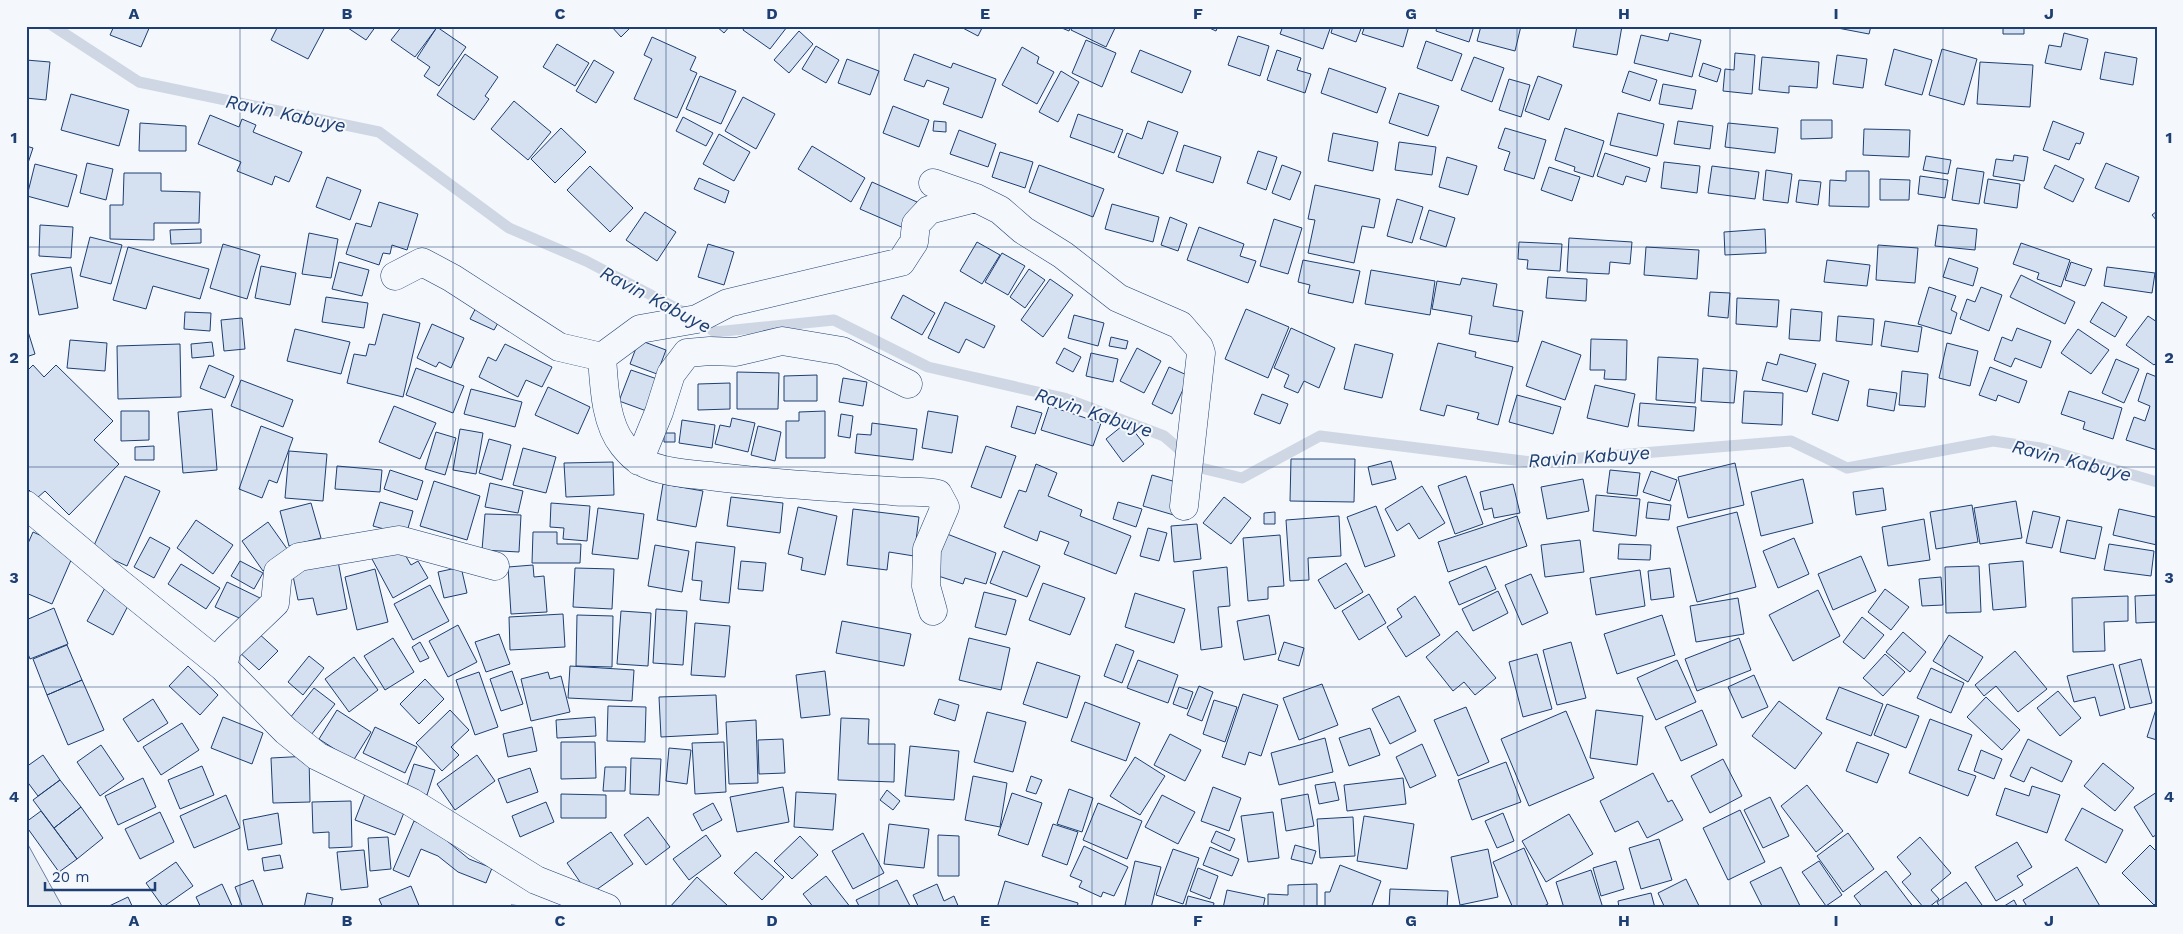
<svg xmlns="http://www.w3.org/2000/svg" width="2183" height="934" viewBox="0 0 2183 934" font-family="'Work Sans',sans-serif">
  <rect width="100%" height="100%" fill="#f4f7fb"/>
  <path fill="#e3e9f0" stroke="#687fa3" d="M 26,841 L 63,908 L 26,908 Z"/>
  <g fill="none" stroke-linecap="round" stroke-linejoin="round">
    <path stroke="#cfd7e4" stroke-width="11" d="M 53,26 L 139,82 L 379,132 L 509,228 L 586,261 L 697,319 L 715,332 L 834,320 L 928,367 L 1064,398 L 1164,436 L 1201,468 L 1242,478 L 1320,436 L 1531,462 L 1791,441 L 1847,468 L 1993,441 L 2041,448 L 2157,482"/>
  </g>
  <path fill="#d5e0f0" stroke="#1d3f73" d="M 114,26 L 150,26 L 141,47 L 110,35 Z
    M 278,26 L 323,26 L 325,27 L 308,59 L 271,40 Z
    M 345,26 L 376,26 L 366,40 Z
    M 402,26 L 438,26 L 415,57 L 391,40 Z
    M 611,26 L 632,26 L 621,37 Z
    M 716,26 L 730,26 L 724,33 Z
    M 745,26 L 786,26 L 787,27 L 770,49 L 743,30 Z
    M 959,26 L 983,26 L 978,36 Z
    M 1057,26 L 1071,26 L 1069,31 Z
    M 1073,26 L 1116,26 L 1106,47 L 1071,30 Z
    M 1205,26 L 1218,26 L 1216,31 Z
    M 1283,26 L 1331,26 L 1323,49 L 1280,34 Z
    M 1333,26 L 1362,26 L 1356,42 L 1331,33 Z
    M 1365,26 L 1409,26 L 1403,47 L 1362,34 Z
    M 1437,26 L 1474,26 L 1469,42 L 1436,31 Z
    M 1481,26 L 1521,26 L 1515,51 L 1477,41 Z
    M 1577,26 L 1622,26 L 1617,55 L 1573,47 Z
    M 1827,26 L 1871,26 L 1869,34 Z
    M 2003,26 L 2024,26 L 2024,34 L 2003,34 Z
    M 437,27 L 466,47 L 439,86 L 424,76 L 430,67 L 417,58 Z
    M 799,31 L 813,44 L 789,73 L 774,60 Z
    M 1670,33 L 1701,40 L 1692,77 L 1634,63 L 1641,35 L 1668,41 Z
    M 2064,33 L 2088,39 L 2081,70 L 2045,63 L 2049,45 L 2061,47 Z
    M 1238,36 L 1269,46 L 1260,76 L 1228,65 Z
    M 652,37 L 696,57 L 690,70 L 697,73 L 677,118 L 634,99 L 652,59 L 644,55 Z
    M 1086,40 L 1116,53 L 1102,87 L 1072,73 Z
    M 1426,41 L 1462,54 L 1452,81 L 1417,68 Z
    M 557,44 L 589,63 L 575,86 L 543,67 Z
    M 816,46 L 839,60 L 826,83 L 802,69 Z
    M 1022,47 L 1039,57 L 1037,63 L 1054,72 L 1037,104 L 1002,85 Z
    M 1894,49 L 1932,60 L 1922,95 L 1885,85 Z
    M 1942,49 L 1977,59 L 1964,105 L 1929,95 Z
    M 1140,50 L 1191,71 L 1182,93 L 1131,72 Z
    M 1277,50 L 1301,58 L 1297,70 L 1311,74 L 1305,93 L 1267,80 Z
    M 2105,52 L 2137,58 L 2133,85 L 2100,79 Z
    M 1735,53 L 1755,55 L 1752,94 L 1723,91 L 1725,69 L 1734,70 Z
    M 465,54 L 498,77 L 485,96 L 489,99 L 474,120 L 437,95 Z
    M 914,54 L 951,68 L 953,63 L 996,79 L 982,118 L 943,104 L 949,88 L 927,80 L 924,87 L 904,80 Z
    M 1837,55 L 1867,59 L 1863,88 L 1833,84 Z
    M 1474,57 L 1504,68 L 1492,102 L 1461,90 Z
    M 1762,57 L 1819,62 L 1817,88 L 1789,86 L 1789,93 L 1759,90 Z
    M 847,59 L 879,71 L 870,95 L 838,83 Z
    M 26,60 L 50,62 L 46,100 L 26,98 Z
    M 594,60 L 614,72 L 596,103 L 576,91 Z
    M 1980,62 L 2033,65 L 2030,107 L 1977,104 Z
    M 1703,63 L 1721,69 L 1717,82 L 1699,76 Z
    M 1329,68 L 1386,88 L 1377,113 L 1321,93 Z
    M 1061,71 L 1079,82 L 1058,122 L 1039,112 Z
    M 1629,71 L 1657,80 L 1650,101 L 1622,92 Z
    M 700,76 L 736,91 L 721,124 L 686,109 Z
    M 1538,76 L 1562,85 L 1549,120 L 1525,111 Z
    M 1509,79 L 1530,85 L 1521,117 L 1499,110 Z
    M 1663,84 L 1696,90 L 1692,109 L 1659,104 Z
    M 1399,93 L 1439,106 L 1428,136 L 1389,123 Z
    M 71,94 L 129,110 L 119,146 L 61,130 Z
    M 743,97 L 775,114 L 756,149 L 725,131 Z
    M 514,101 L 551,132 L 528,160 L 491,129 Z
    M 893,106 L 929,120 L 919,147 L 883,133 Z
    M 1618,113 L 1664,124 L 1657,156 L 1610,145 Z
    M 1078,114 L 1123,130 L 1114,153 L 1070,137 Z
    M 210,115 L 239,127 L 242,119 L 256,125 L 253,132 L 302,152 L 289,182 L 275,176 L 272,185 L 237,171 L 241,162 L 198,144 Z
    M 683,117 L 713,133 L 706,146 L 676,131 Z
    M 1801,120 L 1832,120 L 1832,138 L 1801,139 Z
    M 934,121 L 946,122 L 946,132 L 933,131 Z
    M 1148,121 L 1178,132 L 1163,174 L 1118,157 L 1127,133 L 1142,139 Z
    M 1678,121 L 1713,126 L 1710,149 L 1674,144 Z
    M 2053,121 L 2084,133 L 2080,144 L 2076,143 L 2069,160 L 2043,150 Z
    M 140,123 L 186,126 L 186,151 L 139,151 Z
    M 1728,123 L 1778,128 L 1775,153 L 1725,147 Z
    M 561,128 L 586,152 L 555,183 L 531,159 Z
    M 1505,128 L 1546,140 L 1534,179 L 1504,170 L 1510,152 L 1498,148 Z
    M 1565,128 L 1604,141 L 1593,177 L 1574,171 L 1575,167 L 1555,160 Z
    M 1864,129 L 1910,130 L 1909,157 L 1863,155 Z
    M 959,130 L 996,144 L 988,167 L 950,154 Z
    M 1333,133 L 1378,142 L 1373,171 L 1328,161 Z
    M 719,134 L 750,152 L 734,181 L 703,164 Z
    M 1399,142 L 1436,147 L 1432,175 L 1395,170 Z
    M 1184,145 L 1221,157 L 1213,183 L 1176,171 Z
    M 26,146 L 33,148 L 26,169 Z
    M 812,146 L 865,178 L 851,202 L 798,169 Z
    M 1258,151 L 1277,157 L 1266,190 L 1247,183 Z
    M 1000,152 L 1033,162 L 1025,188 L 992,177 Z
    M 1605,153 L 1650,168 L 1646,182 L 1626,176 L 1623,185 L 1597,176 Z
    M 2014,155 L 2028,157 L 2024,181 L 1993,176 L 1996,159 L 2013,161 Z
    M 1926,156 L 1951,160 L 1948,174 L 1923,170 Z
    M 1447,157 L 1477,166 L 1468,195 L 1439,187 Z
    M 1664,162 L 1700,166 L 1697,193 L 1661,188 Z
    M 87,163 L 113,169 L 106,200 L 80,193 Z
    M 2106,163 L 2139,177 L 2129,202 L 2095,188 Z
    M 35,164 L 77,175 L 68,207 L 27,196 Z
    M 1039,165 L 1104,189 L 1093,217 L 1029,192 Z
    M 1282,165 L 1301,172 L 1290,200 L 1272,193 Z
    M 2055,165 L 2084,179 L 2073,202 L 2044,188 Z
    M 590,166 L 633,208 L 610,232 L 567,190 Z
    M 1712,166 L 1759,172 L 1755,199 L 1708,193 Z
    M 1549,167 L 1580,177 L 1572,201 L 1541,190 Z
    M 1957,168 L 1984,172 L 1979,204 L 1952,200 Z
    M 1766,170 L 1792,174 L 1788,203 L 1763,200 Z
    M 1846,171 L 1869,171 L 1869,207 L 1829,206 L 1830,180 L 1846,181 Z
    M 124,173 L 161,173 L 161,191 L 200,192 L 199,223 L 154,223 L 154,240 L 110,239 L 110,205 L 123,205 Z
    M 1920,176 L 1948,180 L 1945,198 L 1918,194 Z
    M 327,177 L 361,190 L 350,220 L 316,207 Z
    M 699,178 L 729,191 L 725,203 L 694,189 Z
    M 1880,179 L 1910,180 L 1909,200 L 1880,200 Z
    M 1988,179 L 2020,184 L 2017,208 L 1984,203 Z
    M 1799,180 L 1821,182 L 1818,205 L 1796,202 Z
    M 872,182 L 917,202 L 906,229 L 860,209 Z
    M 1315,185 L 1380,199 L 1374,228 L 1362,226 L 1354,263 L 1308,253 L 1315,220 L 1308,219 Z
    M 1397,199 L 1423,207 L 1412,243 L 1387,236 Z
    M 379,202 L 418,214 L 407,250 L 392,245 L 390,254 L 383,253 L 379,265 L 346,254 L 356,223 L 371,227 Z
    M 1112,204 L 1159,217 L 1153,242 L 1105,229 Z
    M 1429,210 L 1455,218 L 1446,247 L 1420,239 Z
    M 2157,211 L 2157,221 L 2152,215 Z
    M 645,212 L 676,232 L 657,261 L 626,240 Z
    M 1170,217 L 1187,224 L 1178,251 L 1161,245 Z
    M 1274,219 L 1302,228 L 1288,274 L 1260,266 Z
    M 40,225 L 73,227 L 71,258 L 39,256 Z
    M 1938,225 L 1977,229 L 1975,250 L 1935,246 Z
    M 1199,227 L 1244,244 L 1240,256 L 1256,261 L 1248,283 L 1187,260 Z
    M 201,229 L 201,243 L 171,244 L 170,230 Z
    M 1765,229 L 1766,253 L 1725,255 L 1724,232 Z
    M 309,233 L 338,239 L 331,278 L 302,274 Z
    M 90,237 L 122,245 L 111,284 L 80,276 Z
    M 1569,238 L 1632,242 L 1630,264 L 1610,262 L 1609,274 L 1567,272 Z
    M 977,242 L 1000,255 L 982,284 L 960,271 Z
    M 1519,242 L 1562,244 L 1560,271 L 1527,269 L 1528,260 L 1518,259 Z
    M 2021,243 L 2070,260 L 2061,287 L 2037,279 L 2039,273 L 2013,264 Z
    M 223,244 L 260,255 L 247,299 L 210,288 Z
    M 708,244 L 734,252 L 724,285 L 698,277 Z
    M 1878,245 L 1918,248 L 1915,283 L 1876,280 Z
    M 128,247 L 209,269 L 200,299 L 153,286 L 146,309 L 113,300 Z
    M 1646,247 L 1699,250 L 1697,279 L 1644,275 Z
    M 1002,253 L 1025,266 L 1008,295 L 985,282 Z
    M 1949,258 L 1978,268 L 1973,286 L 1943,277 Z
    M 1303,260 L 1360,271 L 1353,303 L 1308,293 L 1310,285 L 1298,282 Z
    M 1827,260 L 1870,265 L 1867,286 L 1824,282 Z
    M 339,262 L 369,270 L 362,296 L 332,289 Z
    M 2071,262 L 2092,269 L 2085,286 L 2065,280 Z
    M 261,266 L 296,273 L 290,305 L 255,298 Z
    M 71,267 L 78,308 L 39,315 L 31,274 Z
    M 2107,267 L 2155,273 L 2152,293 L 2104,286 Z
    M 1029,269 L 1045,280 L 1025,308 L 1010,297 Z
    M 1371,270 L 1435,281 L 1430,315 L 1365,304 Z
    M 2021,275 L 2075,302 L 2065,324 L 2010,297 Z
    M 1548,277 L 1587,279 L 1586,301 L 1546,298 Z
    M 1462,278 L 1497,284 L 1493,306 L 1523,311 L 1518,342 L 1469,334 L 1472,316 L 1432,309 L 1437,281 L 1460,285 Z
    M 1050,279 L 1073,295 L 1043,337 L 1021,320 Z
    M 1929,287 L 1956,296 L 1951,310 L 1957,313 L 1951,334 L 1918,324 Z
    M 1981,287 L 2002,295 L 1989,331 L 1960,319 L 1967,299 L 1975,302 Z
    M 1710,292 L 1730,293 L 1728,318 L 1708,316 Z
    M 903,295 L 935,313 L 922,335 L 891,318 Z
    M 326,297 L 368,303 L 364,328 L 322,322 Z
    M 1737,298 L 1779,300 L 1777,327 L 1736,324 Z
    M 479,302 L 503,314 L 494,330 L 470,319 Z
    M 945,302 L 995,326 L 984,348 L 966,339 L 959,353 L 928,338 Z
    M 2102,302 L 2127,317 L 2115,337 L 2090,322 Z
    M 1246,309 L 1289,327 L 1268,378 L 1225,359 Z
    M 1791,309 L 1822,312 L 1820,341 L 1789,339 Z
    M 185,312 L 211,313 L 210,331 L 184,329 Z
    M 383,314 L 420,323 L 403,397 L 347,383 L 354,354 L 366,356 L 369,344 L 375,345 Z
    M 1074,315 L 1104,323 L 1098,346 L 1068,338 Z
    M 1838,316 L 1874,319 L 1872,345 L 1836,341 Z
    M 2148,316 L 2157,322 L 2157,362 L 2154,365 L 2126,345 Z
    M 242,318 L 245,349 L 224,351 L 221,320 Z
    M 1885,321 L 1922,327 L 1918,352 L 1881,346 Z
    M 432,324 L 464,338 L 451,368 L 439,362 L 436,367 L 417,358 Z
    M 26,325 L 35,354 L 26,357 Z
    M 1291,328 L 1335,348 L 1319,388 L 1304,381 L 1298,393 L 1284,387 L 1289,375 L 1274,368 Z
    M 2017,328 L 2051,341 L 2041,368 L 2015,358 L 2011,367 L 1994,360 L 2002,337 L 2012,341 Z
    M 295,329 L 350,342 L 341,374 L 287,361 Z
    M 2078,329 L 2109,350 L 2091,374 L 2061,353 Z
    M 1111,337 L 1128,341 L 1126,349 L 1109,346 Z
    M 1591,339 L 1627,340 L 1626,380 L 1604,379 L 1605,370 L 1590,370 Z
    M 70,340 L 107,343 L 105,371 L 67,368 Z
    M 639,340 L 666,350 L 657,374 L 630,364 Z
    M 1542,341 L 1581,355 L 1565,400 L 1526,386 Z
    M 212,342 L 214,356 L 192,358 L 191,344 Z
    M 1438,343 L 1476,352 L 1475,357 L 1513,367 L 1498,425 L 1477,419 L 1479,413 L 1447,405 L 1444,416 L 1420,410 Z
    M 1947,343 L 1978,351 L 1970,386 L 1939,378 Z
    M 180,344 L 181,397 L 118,399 L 117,346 Z
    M 505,344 L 552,367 L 542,387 L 526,380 L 518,397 L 479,377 L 488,357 L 496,361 Z
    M 1355,344 L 1393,354 L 1382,398 L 1344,389 Z
    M 1064,348 L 1081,357 L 1073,372 L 1056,363 Z
    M 1137,348 L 1161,361 L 1144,393 L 1120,381 Z
    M 1091,353 L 1118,359 L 1113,382 L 1086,376 Z
    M 1780,354 L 1816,364 L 1807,392 L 1762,380 L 1767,362 L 1777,365 Z
    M 1658,357 L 1698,359 L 1695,403 L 1656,400 Z
    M 2116,359 L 2139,369 L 2124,403 L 2102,393 Z
    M 33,365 L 44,377 L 56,365 L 113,421 L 94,440 L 119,464 L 69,515 L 45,491 L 37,498 L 26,487 L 26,372 Z
    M 209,365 L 234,376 L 225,398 L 200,388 Z
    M 1169,367 L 1189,376 L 1172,414 L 1152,404 Z
    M 1990,367 L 2027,381 L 2019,403 L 1998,395 L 1996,401 L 1979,395 Z
    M 416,368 L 464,386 L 453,413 L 406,395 Z
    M 1703,368 L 1737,371 L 1734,403 L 1701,401 Z
    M 631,370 L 663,381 L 652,413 L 619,401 Z
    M 1902,371 L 1928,374 L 1925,407 L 1899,405 Z
    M 737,372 L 779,373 L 778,409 L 737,409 Z
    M 1823,373 L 1849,381 L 1838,421 L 1812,414 Z
    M 2147,373 L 2157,377 L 2157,450 L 2126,440 L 2134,417 L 2145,421 L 2150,406 L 2138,401 Z
    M 817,375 L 817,401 L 784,401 L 784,376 Z
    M 843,378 L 867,382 L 863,406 L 839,402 Z
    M 241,380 L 293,400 L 283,427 L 231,406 Z
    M 730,383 L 730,409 L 698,410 L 698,384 Z
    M 1595,385 L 1635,394 L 1628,427 L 1587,418 Z
    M 548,387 L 590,407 L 578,434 L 535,415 Z
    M 471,389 L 522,402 L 515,427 L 464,414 Z
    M 1869,389 L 1897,393 L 1894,411 L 1867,406 Z
    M 1744,391 L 1783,393 L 1782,425 L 1742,423 Z
    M 2069,391 L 2122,408 L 2113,439 L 2083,429 L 2085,422 L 2061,414 Z
    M 1262,394 L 1288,404 L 1280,424 L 1254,414 Z
    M 1517,395 L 1561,407 L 1553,434 L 1509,422 Z
    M 1640,403 L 1696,407 L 1694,431 L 1638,426 Z
    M 394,406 L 436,423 L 420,459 L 379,442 Z
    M 1017,406 L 1042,413 L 1035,434 L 1011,427 Z
    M 1049,406 L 1101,423 L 1093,446 L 1041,430 Z
    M 212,409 L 217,470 L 183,473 L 178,412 Z
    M 121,411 L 149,411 L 149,440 L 121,441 Z
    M 825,411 L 825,458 L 786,458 L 786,421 L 799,421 L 799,412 Z
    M 928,411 L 958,416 L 952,453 L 922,448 Z
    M 841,414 L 853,416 L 850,438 L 838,436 Z
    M 732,418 L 755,423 L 748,452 L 715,444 L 720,425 L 730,427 Z
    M 682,420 L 715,425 L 712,448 L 679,443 Z
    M 1127,422 L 1144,444 L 1123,462 L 1106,439 Z
    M 872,423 L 917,429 L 913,460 L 855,453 L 857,434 L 871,435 Z
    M 261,426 L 293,438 L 277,483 L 269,480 L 262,498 L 239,489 Z
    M 758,426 L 781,432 L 775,461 L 751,455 Z
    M 460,429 L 483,433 L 476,474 L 453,470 Z
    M 436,432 L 456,438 L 445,475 L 425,469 Z
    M 664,433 L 675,433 L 675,442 L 664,442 Z
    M 489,439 L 511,445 L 502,480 L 479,473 Z
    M 154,446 L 154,460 L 135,460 L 135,447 Z
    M 986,446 L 1016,456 L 1001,498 L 971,487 Z
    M 523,448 L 556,457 L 546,493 L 513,485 Z
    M 289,451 L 327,454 L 323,501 L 285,498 Z
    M 1291,459 L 1355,459 L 1354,502 L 1290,501 Z
    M 1391,461 L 1396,479 L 1372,485 L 1368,467 Z
    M 613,462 L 614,495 L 566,497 L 564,463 Z
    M 1735,463 L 1744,505 L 1688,518 L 1678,477 Z
    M 1036,464 L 1057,473 L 1048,496 L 1082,510 L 1080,516 L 1131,536 L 1116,574 L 1064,554 L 1069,542 L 1040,531 L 1037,541 L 1004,527 L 1019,490 L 1026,492 Z
    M 337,466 L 382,470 L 380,492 L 335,489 Z
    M 390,470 L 423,481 L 417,500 L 384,489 Z
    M 1610,470 L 1640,473 L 1637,496 L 1607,493 Z
    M 1651,471 L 1677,480 L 1670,501 L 1643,492 Z
    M 1152,475 L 1193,487 L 1184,518 L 1143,506 Z
    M 125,476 L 160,491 L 127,566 L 92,550 Z
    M 1466,476 L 1483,524 L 1455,534 L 1438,486 Z
    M 1583,479 L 1589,511 L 1547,519 L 1541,487 Z
    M 1803,479 L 1813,523 L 1761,536 L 1751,492 Z
    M 434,481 L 480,496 L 467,540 L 420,526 Z
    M 490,483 L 523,491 L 518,513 L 485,507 Z
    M 663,484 L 703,491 L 696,527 L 657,520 Z
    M 1513,484 L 1520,513 L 1494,518 L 1492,508 L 1484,510 L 1480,492 Z
    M 1422,486 L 1445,523 L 1419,539 L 1409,523 L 1397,531 L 1385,509 Z
    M 1883,488 L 1886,510 L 1856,515 L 1853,492 Z
    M 1596,495 L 1640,499 L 1636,536 L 1593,531 Z
    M 731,497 L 783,503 L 780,533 L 727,526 Z
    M 1224,497 L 1251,518 L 1231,544 L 1203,523 Z
    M 2016,501 L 2022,538 L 1980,544 L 1974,508 Z
    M 380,502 L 413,511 L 406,535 L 373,526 Z
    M 1118,502 L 1142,509 L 1136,527 L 1113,519 Z
    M 1648,502 L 1671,505 L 1669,520 L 1646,518 Z
    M 311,503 L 321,538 L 289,546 L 280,511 Z
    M 551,503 L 590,506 L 587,541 L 563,539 L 564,528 L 550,527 Z
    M 1972,505 L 1978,542 L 1936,549 L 1930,512 Z
    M 1376,506 L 1395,556 L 1365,567 L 1347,517 Z
    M 798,507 L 837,516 L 825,575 L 801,570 L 803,558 L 788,554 Z
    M 598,508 L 644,514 L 638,559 L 592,554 Z
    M 853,509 L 919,517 L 914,556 L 889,552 L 887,570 L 847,565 Z
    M 2119,509 L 2155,517 L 2157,511 L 2157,545 L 2113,535 Z
    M 2033,511 L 2060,517 L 2052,548 L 2026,543 Z
    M 1275,512 L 1275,524 L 1264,524 L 1264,513 Z
    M 1737,512 L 1756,587 L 1697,602 L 1677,527 Z
    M 485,514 L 521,515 L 519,552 L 482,550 Z
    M 1339,516 L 1341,556 L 1308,558 L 1309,580 L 1290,581 L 1286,520 Z
    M 1517,516 L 1527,546 L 1448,572 L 1438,542 Z
    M 1924,519 L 1930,560 L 1888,566 L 1882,527 Z
    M 196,520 L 233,545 L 213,574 L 177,548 Z
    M 2067,520 L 2102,527 L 2095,559 L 2060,552 Z
    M 268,522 L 290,553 L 263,571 L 242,541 Z
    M 1197,524 L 1201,559 L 1174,562 L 1171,526 Z
    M 1148,528 L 1167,533 L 1159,561 L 1140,556 Z
    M 33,532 L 75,551 L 52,604 L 26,593 L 26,548 Z
    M 533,532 L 557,532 L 557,544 L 581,544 L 580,563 L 532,563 Z
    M 942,532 L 996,553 L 986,584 L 965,578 L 963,584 L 929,573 Z
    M 1280,535 L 1284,586 L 1268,587 L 1268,599 L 1248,601 L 1243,538 Z
    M 150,537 L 170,548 L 154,578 L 134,567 Z
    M 1794,538 L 1809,574 L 1778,588 L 1763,551 Z
    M 1580,540 L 1584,572 L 1545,577 L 1541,545 Z
    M 696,542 L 735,547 L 729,603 L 700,600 L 702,581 L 692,580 Z
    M 399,544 L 411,565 L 418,561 L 428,578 L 393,598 L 372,559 Z
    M 1619,544 L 1651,545 L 1650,560 L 1618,559 Z
    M 2109,544 L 2154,551 L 2151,576 L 2104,570 Z
    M 655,545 L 689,551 L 682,592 L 648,586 Z
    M 1003,551 L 1040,566 L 1027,597 L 990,583 Z
    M 1861,556 L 1876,591 L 1833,610 L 1818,574 Z
    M 240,561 L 263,573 L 254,589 L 231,576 Z
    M 338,561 L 347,609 L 317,615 L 313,598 L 298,600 L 292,571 Z
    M 741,561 L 766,563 L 763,591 L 738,589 Z
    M 2023,561 L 2026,607 L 1993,610 L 1989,564 Z
    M 1346,563 L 1363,592 L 1335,609 L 1318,580 Z
    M 181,564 L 220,588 L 206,609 L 168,584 Z
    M 533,565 L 534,577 L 544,576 L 547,612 L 511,614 L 508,567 Z
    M 1486,566 L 1496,589 L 1459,605 L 1449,582 Z
    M 1979,566 L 1981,612 L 1946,613 L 1945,567 Z
    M 461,567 L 467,593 L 444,598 L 438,572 Z
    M 1227,567 L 1230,606 L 1218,607 L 1222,647 L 1201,650 L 1193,571 Z
    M 575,568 L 614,569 L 612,609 L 573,607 Z
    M 1670,568 L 1674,597 L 1651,600 L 1648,571 Z
    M 375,569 L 388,622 L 357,630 L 345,577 Z
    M 1640,570 L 1645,606 L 1596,615 L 1590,578 Z
    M 1531,574 L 1548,613 L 1522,625 L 1505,585 Z
    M 1941,577 L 1943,605 L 1922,606 L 1919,579 Z
    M 227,582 L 260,598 L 248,622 L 215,607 Z
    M 1043,583 L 1085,598 L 1070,635 L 1029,620 Z
    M 430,585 L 449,621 L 413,640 L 394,604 Z
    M 106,586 L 131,600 L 113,635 L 87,621 Z
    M 1885,589 L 1909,607 L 1891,630 L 1868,612 Z
    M 1818,590 L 1840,636 L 1793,661 L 1769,615 Z
    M 1498,591 L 1508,613 L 1473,631 L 1462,609 Z
    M 984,592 L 1016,600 L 1006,635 L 975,627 Z
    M 1135,593 L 1185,609 L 1174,643 L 1125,627 Z
    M 1369,594 L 1386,623 L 1359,640 L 1342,611 Z
    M 2157,595 L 2157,622 L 2136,623 L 2135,596 Z
    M 1415,596 L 1440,635 L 1406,657 L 1387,627 L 1402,617 L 1397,609 Z
    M 2128,596 L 2128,621 L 2104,622 L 2105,651 L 2073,652 L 2072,598 Z
    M 1738,598 L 1744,634 L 1696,642 L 1690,606 Z
    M 54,608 L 68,644 L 30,659 L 26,649 L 26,620 Z
    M 656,609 L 687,611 L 683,665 L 653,663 Z
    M 621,611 L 651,613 L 648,666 L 617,664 Z
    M 563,614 L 565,647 L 510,650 L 509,617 Z
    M 577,615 L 613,616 L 612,667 L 576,666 Z
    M 1269,615 L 1276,654 L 1244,660 L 1237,621 Z
    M 1662,615 L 1675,655 L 1617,674 L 1604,634 Z
    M 1862,617 L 1884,635 L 1864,659 L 1843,642 Z
    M 842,621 L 911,634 L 904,666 L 836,653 Z
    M 695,623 L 730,626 L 725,677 L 691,675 Z
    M 458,625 L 477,662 L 448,677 L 429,641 Z
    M 1457,631 L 1496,678 L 1475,695 L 1464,682 L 1453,691 L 1426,657 Z
    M 257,632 L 278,651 L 259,670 L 238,651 Z
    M 1903,632 L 1926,652 L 1910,672 L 1886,652 Z
    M 499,634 L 510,664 L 486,672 L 475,642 Z
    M 1949,635 L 1983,657 L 1968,682 L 1933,661 Z
    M 393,638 L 414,672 L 385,690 L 364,656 Z
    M 969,638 L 1010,648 L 1001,690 L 959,680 Z
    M 1739,638 L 1751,670 L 1697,691 L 1685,659 Z
    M 420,642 L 429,658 L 420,662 L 412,647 Z
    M 1284,642 L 1304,648 L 1299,666 L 1278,660 Z
    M 1571,642 L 1586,698 L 1557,705 L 1543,650 Z
    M 1116,644 L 1134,651 L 1122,683 L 1104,676 Z
    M 67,645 L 82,680 L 47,695 L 33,659 Z
    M 2015,651 L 2047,689 L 2018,712 L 1996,686 L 1984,696 L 1975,685 Z
    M 1537,654 L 1552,709 L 1523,717 L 1509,662 Z
    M 1885,654 L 1905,672 L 1883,696 L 1863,678 Z
    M 309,656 L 324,668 L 303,695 L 288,682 Z
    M 354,657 L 378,690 L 349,712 L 325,679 Z
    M 2141,659 L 2152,703 L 2130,708 L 2119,665 Z
    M 1138,660 L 1178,675 L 1168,703 L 1127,688 Z
    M 1677,660 L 1696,702 L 1656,720 L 1637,678 Z
    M 1037,662 L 1080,676 L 1067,718 L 1023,704 Z
    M 2113,664 L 2125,709 L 2100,716 L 2095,697 L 2074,702 L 2067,676 Z
    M 188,666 L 218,695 L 200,715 L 169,686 Z
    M 570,666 L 634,670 L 632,701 L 568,698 Z
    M 1931,668 L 1964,683 L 1951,713 L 1917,698 Z
    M 512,671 L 523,704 L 501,711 L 490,679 Z
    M 825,671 L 830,715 L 801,718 L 796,675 Z
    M 479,672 L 498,727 L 475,735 L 456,680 Z
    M 548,672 L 550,679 L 561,676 L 570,712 L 531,721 L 521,679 Z
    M 1754,675 L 1768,707 L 1742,718 L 1728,687 Z
    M 425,679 L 444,699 L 419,724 L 400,704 Z
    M 82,680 L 104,730 L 68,745 L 47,695 Z
    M 1322,684 L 1338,725 L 1299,740 L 1283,698 Z
    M 1199,686 L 1213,692 L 1202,721 L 1187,715 Z
    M 1179,687 L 1193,692 L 1187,709 L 1173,704 Z
    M 1839,687 L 1883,704 L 1871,736 L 1826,719 Z
    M 314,688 L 335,704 L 311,735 L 290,718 Z
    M 2058,691 L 2081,718 L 2060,736 L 2037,708 Z
    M 1243,694 L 1278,705 L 1261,756 L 1249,752 L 1245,765 L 1222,757 Z
    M 716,695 L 718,734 L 661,737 L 659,697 Z
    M 1399,696 L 1416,731 L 1390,744 L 1372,709 Z
    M 1986,697 L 2020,730 L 2002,750 L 1967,717 Z
    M 153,699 L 168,723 L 138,742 L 123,719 Z
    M 939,699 L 959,705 L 955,721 L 934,714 Z
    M 1214,700 L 1237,707 L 1225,742 L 1203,734 Z
    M 1779,701 L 1822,733 L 1795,769 L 1752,736 Z
    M 1085,702 L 1140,723 L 1126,761 L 1071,741 Z
    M 1887,704 L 1919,716 L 1906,748 L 1874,735 Z
    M 608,706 L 646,707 L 645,742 L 607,741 Z
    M 2157,706 L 2157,740 L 2147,737 Z
    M 1466,707 L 1489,762 L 1458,776 L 1434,720 Z
    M 337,710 L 371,732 L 353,761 L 319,739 Z
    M 450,710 L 469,730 L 451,747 L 459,755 L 442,771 L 416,743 Z
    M 1596,710 L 1643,716 L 1637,765 L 1590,758 Z
    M 1702,710 L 1717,745 L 1681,761 L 1665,727 Z
    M 1566,711 L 1594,778 L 1529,806 L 1501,739 Z
    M 987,712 L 1026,722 L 1013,772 L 974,762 Z
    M 223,717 L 263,733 L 252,764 L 211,748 Z
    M 595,717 L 596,736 L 557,738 L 556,720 Z
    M 841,718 L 869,719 L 868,744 L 895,744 L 894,782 L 838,780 Z
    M 1930,719 L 1972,735 L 1958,770 L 1976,776 L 1968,796 L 1909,773 Z
    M 756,720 L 758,783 L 729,784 L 726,722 Z
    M 182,723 L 199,750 L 161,775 L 143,747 Z
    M 375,727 L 417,747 L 405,773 L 363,753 Z
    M 532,727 L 537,751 L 508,757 L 503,734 Z
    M 1370,728 L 1380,755 L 1349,766 L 1339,738 Z
    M 1170,734 L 1201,750 L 1185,781 L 1154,765 Z
    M 1325,738 L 1333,772 L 1279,785 L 1271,753 Z
    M 783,739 L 785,773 L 759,774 L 758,740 Z
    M 2028,739 L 2072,761 L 2062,782 L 2031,767 L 2024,782 L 2010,776 Z
    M 561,742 L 595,742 L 596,778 L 561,779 Z
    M 724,742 L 726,792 L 695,794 L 692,743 Z
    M 1857,742 L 1889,754 L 1877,783 L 1846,771 Z
    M 1422,744 L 1436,776 L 1410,788 L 1396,757 Z
    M 101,745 L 124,779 L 100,796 L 77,762 Z
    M 910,746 L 959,751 L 954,800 L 905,796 Z
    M 669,748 L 691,750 L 687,784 L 666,781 Z
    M 1981,750 L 2002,759 L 1994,779 L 1974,771 Z
    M 43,755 L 60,780 L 38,796 L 26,780 L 26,767 Z
    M 477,755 L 495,781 L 455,810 L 437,784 Z
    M 309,756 L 310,802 L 273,803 L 271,758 Z
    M 1135,757 L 1165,776 L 1140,815 L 1110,796 Z
    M 631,758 L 661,759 L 659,795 L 630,794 Z
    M 1723,759 L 1742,796 L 1710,813 L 1691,776 Z
    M 1506,762 L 1521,802 L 1472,820 L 1458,780 Z
    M 2103,763 L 2134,788 L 2115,811 L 2084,786 Z
    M 414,764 L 435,770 L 427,795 L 406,789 Z
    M 202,766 L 214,795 L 180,809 L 168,780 Z
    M 605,767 L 626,767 L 625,791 L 603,791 Z
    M 530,768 L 538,792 L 507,803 L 498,779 Z
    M 1653,773 L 1668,802 L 1672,800 L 1683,820 L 1647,838 L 1638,821 L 1615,832 L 1600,801 Z
    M 973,776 L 1007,783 L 1000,827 L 965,820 Z
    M 1031,776 L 1042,780 L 1036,794 L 1026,791 Z
    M 143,778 L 156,807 L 118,825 L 105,796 Z
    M 1403,778 L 1406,804 L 1347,811 L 1344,785 Z
    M 60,780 L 81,807 L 54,828 L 33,800 Z
    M 1335,782 L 1339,800 L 1319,804 L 1315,785 Z
    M 1807,785 L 1843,831 L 1816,852 L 1781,806 Z
    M 2032,786 L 2060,795 L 2047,833 L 1996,815 L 2005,788 L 2029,796 Z
    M 783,787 L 789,822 L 737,832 L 730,797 Z
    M 1213,787 L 1241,798 L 1229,831 L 1201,821 Z
    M 1069,789 L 1093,798 L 1082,832 L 1057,824 Z
    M 887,790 L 900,801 L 893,810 L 880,800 Z
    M 796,792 L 836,794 L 833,830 L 794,827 Z
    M 2157,792 L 2157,834 L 2153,837 L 2134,807 Z
    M 1012,793 L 1042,803 L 1028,845 L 998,835 Z
    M 365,794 L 405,810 L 395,835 L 355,820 Z
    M 561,794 L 606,795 L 606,818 L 561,818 Z
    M 1308,794 L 1314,826 L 1286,831 L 1281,799 Z
    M 226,795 L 240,828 L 194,848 L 180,816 Z
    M 1162,795 L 1195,812 L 1178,844 L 1145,827 Z
    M 1770,797 L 1789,836 L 1763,848 L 1744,810 Z
    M 351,801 L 352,847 L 329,848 L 329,832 L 313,833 L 312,802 Z
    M 546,802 L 554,822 L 520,837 L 512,816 Z
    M 713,803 L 722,820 L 702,831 L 693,814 Z
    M 1098,803 L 1142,821 L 1127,859 L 1083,840 Z
    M 81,807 L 103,838 L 77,859 L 54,828 Z
    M 2082,808 L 2123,830 L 2106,863 L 2065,840 Z
    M 1740,810 L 1765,862 L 1728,880 L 1703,828 Z
    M 41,811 L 77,859 L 59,872 L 26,826 L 26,822 Z
    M 160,812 L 174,842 L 140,859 L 125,829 Z
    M 1273,812 L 1279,858 L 1248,862 L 1241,816 Z
    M 278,813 L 282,844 L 248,850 L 243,820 Z
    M 1503,813 L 1514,841 L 1497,848 L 1485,821 Z
    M 1569,814 L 1593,854 L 1546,882 L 1522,841 Z
    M 1364,816 L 1414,824 L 1407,869 L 1357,861 Z
    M 648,817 L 670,847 L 646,865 L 624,835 Z
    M 1353,817 L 1355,856 L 1320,858 L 1317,819 Z
    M 414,821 L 447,835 L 446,840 L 469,859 L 492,868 L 486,883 L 458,872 L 438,856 L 421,849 L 409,877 L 393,870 Z
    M 889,824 L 929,829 L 924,868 L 884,864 Z
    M 1053,824 L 1078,832 L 1067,865 L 1042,856 Z
    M 1216,831 L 1235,839 L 1230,851 L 1211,842 Z
    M 611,832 L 633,864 L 589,895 L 567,863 Z
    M 863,833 L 884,873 L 853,889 L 832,851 Z
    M 1848,833 L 1874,869 L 1843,892 L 1817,856 Z
    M 706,835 L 721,856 L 689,880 L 673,859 Z
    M 938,835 L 959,836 L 959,876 L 938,876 Z
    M 800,836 L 818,855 L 792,879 L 774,861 Z
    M 388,837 L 391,869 L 370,871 L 368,838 Z
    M 1920,837 L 1951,873 L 1931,890 L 1939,899 L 1928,908 L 1924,908 L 1902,882 L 1911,874 L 1897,857 Z
    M 1659,839 L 1672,880 L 1641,889 L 1629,848 Z
    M 2017,842 L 2032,867 L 2017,876 L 2023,885 L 1996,901 L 1975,867 Z
    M 1295,845 L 1316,851 L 1312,864 L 1291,859 Z
    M 2150,845 L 2157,852 L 2157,902 L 2154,905 L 2122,873 Z
    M 1084,846 L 1128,867 L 1114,896 L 1103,892 L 1101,897 L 1079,887 L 1082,881 L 1070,876 Z
    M 1210,847 L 1239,859 L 1232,876 L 1203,865 Z
    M 1524,848 L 1548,904 L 1540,908 L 1513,908 L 1493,862 Z
    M 1173,849 L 1199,858 L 1183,904 L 1156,895 Z
    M 1488,849 L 1498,897 L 1460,905 L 1451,857 Z
    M 364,850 L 368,887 L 341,890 L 337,852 Z
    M 756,852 L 784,877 L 762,900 L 734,873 Z
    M 280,855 L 283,868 L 264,871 L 262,858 Z
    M 1135,861 L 1161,867 L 1151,908 L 1138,908 L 1125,905 Z
    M 1616,861 L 1624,889 L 1601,896 L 1593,868 Z
    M 1819,861 L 1842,895 L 1826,906 L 1802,872 Z
    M 176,862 L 193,886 L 163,907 L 146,883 Z
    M 1340,865 L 1381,881 L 1371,908 L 1325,908 L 1325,892 L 1330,892 Z
    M 1781,867 L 1801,908 L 1763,908 L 1750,882 Z
    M 2077,867 L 2101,908 L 2028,908 L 2023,900 Z
    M 1198,868 L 1218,876 L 1210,899 L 1190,891 Z
    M 1591,870 L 1603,908 L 1564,908 L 1556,882 Z
    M 1886,871 L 1914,908 L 1863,908 L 1854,896 Z
    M 826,876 L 851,908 L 814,908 L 803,894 Z
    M 697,877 L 728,906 L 726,908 L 669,908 Z
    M 1686,879 L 1700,908 L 1665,908 L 1658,893 Z
    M 253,880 L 264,908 L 243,908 L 235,887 Z
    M 897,880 L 911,908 L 860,908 L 856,900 Z
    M 1005,881 L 1078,903 L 1077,908 L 997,908 Z
    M 1966,882 L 1982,905 L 1979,908 L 1940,908 L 1937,902 Z
    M 222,884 L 233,908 L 201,908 L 196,897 Z
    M 937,884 L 944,901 L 954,896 L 959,908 L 919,908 L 913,895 Z
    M 1317,884 L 1317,908 L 1268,908 L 1268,894 L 1288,895 L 1288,885 Z
    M 411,886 L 420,908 L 383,908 L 379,899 Z
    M 1390,889 L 1448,891 L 1447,908 L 1389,908 Z
    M 1227,890 L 1265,898 L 1263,908 L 1223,908 Z
    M 307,893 L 333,898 L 331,908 L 304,908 Z
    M 1651,893 L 1655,908 L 1619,908 L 1618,901 Z
    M 1188,896 L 1214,903 L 1213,908 L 1185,908 Z
    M 128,897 L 133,908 L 105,908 Z
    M 2014,900 L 2018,908 L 2001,908 Z
    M 511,905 L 534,907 L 511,908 Z"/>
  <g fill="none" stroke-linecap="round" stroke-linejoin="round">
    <defs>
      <path id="street" d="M 933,183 L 976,198 L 1000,210 L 1023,230 L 1063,255 L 1118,298 L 1180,325 L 1199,347 L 1201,353 L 1184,506
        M 395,276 L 422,262 L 452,278 L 559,347 L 602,357 L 640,329 L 697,319 L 728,303 L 901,262 L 914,242 L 916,224 L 929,210 L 976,198
        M 602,357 C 604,385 605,423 623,445 C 627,450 634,458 640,461 C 659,472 688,474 710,476 C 771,484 831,487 892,491 C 908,493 923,490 938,494 L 945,507 L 927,549 L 926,586 L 933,611
        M 639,461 L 659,412 L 671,374 L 687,353 L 710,351 L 736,352 L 782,341 L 842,351 L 908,384
        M 26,505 L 118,582 L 223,667 L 286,731 L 317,756 L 411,802 L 536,880 L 607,908
        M 223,667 L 227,649 L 275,603 L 278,572 L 299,557 L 399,540 L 495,566"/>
    </defs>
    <use href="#street" stroke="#1d3f73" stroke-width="29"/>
    <use href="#street" stroke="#f4f7fb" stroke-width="28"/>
  </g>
  <path fill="none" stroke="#1d3f73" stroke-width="1" stroke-opacity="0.55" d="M 240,26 L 240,908M 453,26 L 453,908M 666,26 L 666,908M 879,26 L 879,908M 1092,26 L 1092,908M 1304,26 L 1304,908M 1517,26 L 1517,908M 1730,26 L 1730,908M 1943,26 L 1943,908M 26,247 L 2157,247M 26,467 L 2157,467M 26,687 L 2157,687"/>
  <g text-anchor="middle" stroke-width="4" stroke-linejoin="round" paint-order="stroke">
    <g font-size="19" font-style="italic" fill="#1d3f73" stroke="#f4f7fb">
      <text transform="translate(286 113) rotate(12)" y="7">Ravin Kabuye</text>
      <text transform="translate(656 299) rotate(28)" y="7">Ravin Kabuye</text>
      <text transform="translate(1094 412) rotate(18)" y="7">Ravin Kabuye</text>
      <text transform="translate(1589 456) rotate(-4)" y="7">Ravin Kabuye</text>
      <text transform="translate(2072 460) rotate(14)" y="7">Ravin Kabuye</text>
    </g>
  </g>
  <rect width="2183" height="934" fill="none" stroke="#f4f7fb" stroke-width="55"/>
  <path d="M45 882v8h110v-8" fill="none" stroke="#1d3f73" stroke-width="2.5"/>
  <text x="52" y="882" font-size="15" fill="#1d3f73" stroke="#f4f7fb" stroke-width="4" paint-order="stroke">20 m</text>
  <rect x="28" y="28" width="2128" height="878" fill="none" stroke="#1d3f73" stroke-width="2"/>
  <g font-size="16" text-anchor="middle" font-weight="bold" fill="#1d3f73">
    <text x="134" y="19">A</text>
    <text x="347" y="19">B</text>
    <text x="560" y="19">C</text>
    <text x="772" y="19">D</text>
    <text x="985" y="19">E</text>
    <text x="1198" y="19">F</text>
    <text x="1411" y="19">G</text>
    <text x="1624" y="19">H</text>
    <text x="1836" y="19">I</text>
    <text x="2049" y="19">J</text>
    <text x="14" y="143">1</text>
    <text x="2169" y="143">1</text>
    <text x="14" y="363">2</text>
    <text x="2169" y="363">2</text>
    <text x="14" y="583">3</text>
    <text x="2169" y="583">3</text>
    <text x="14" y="802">4</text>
    <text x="2169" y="802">4</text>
    <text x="134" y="926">A</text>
    <text x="347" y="926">B</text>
    <text x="560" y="926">C</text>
    <text x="772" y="926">D</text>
    <text x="985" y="926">E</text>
    <text x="1198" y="926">F</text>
    <text x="1411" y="926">G</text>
    <text x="1624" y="926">H</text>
    <text x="1836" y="926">I</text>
    <text x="2049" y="926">J</text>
  </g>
</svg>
